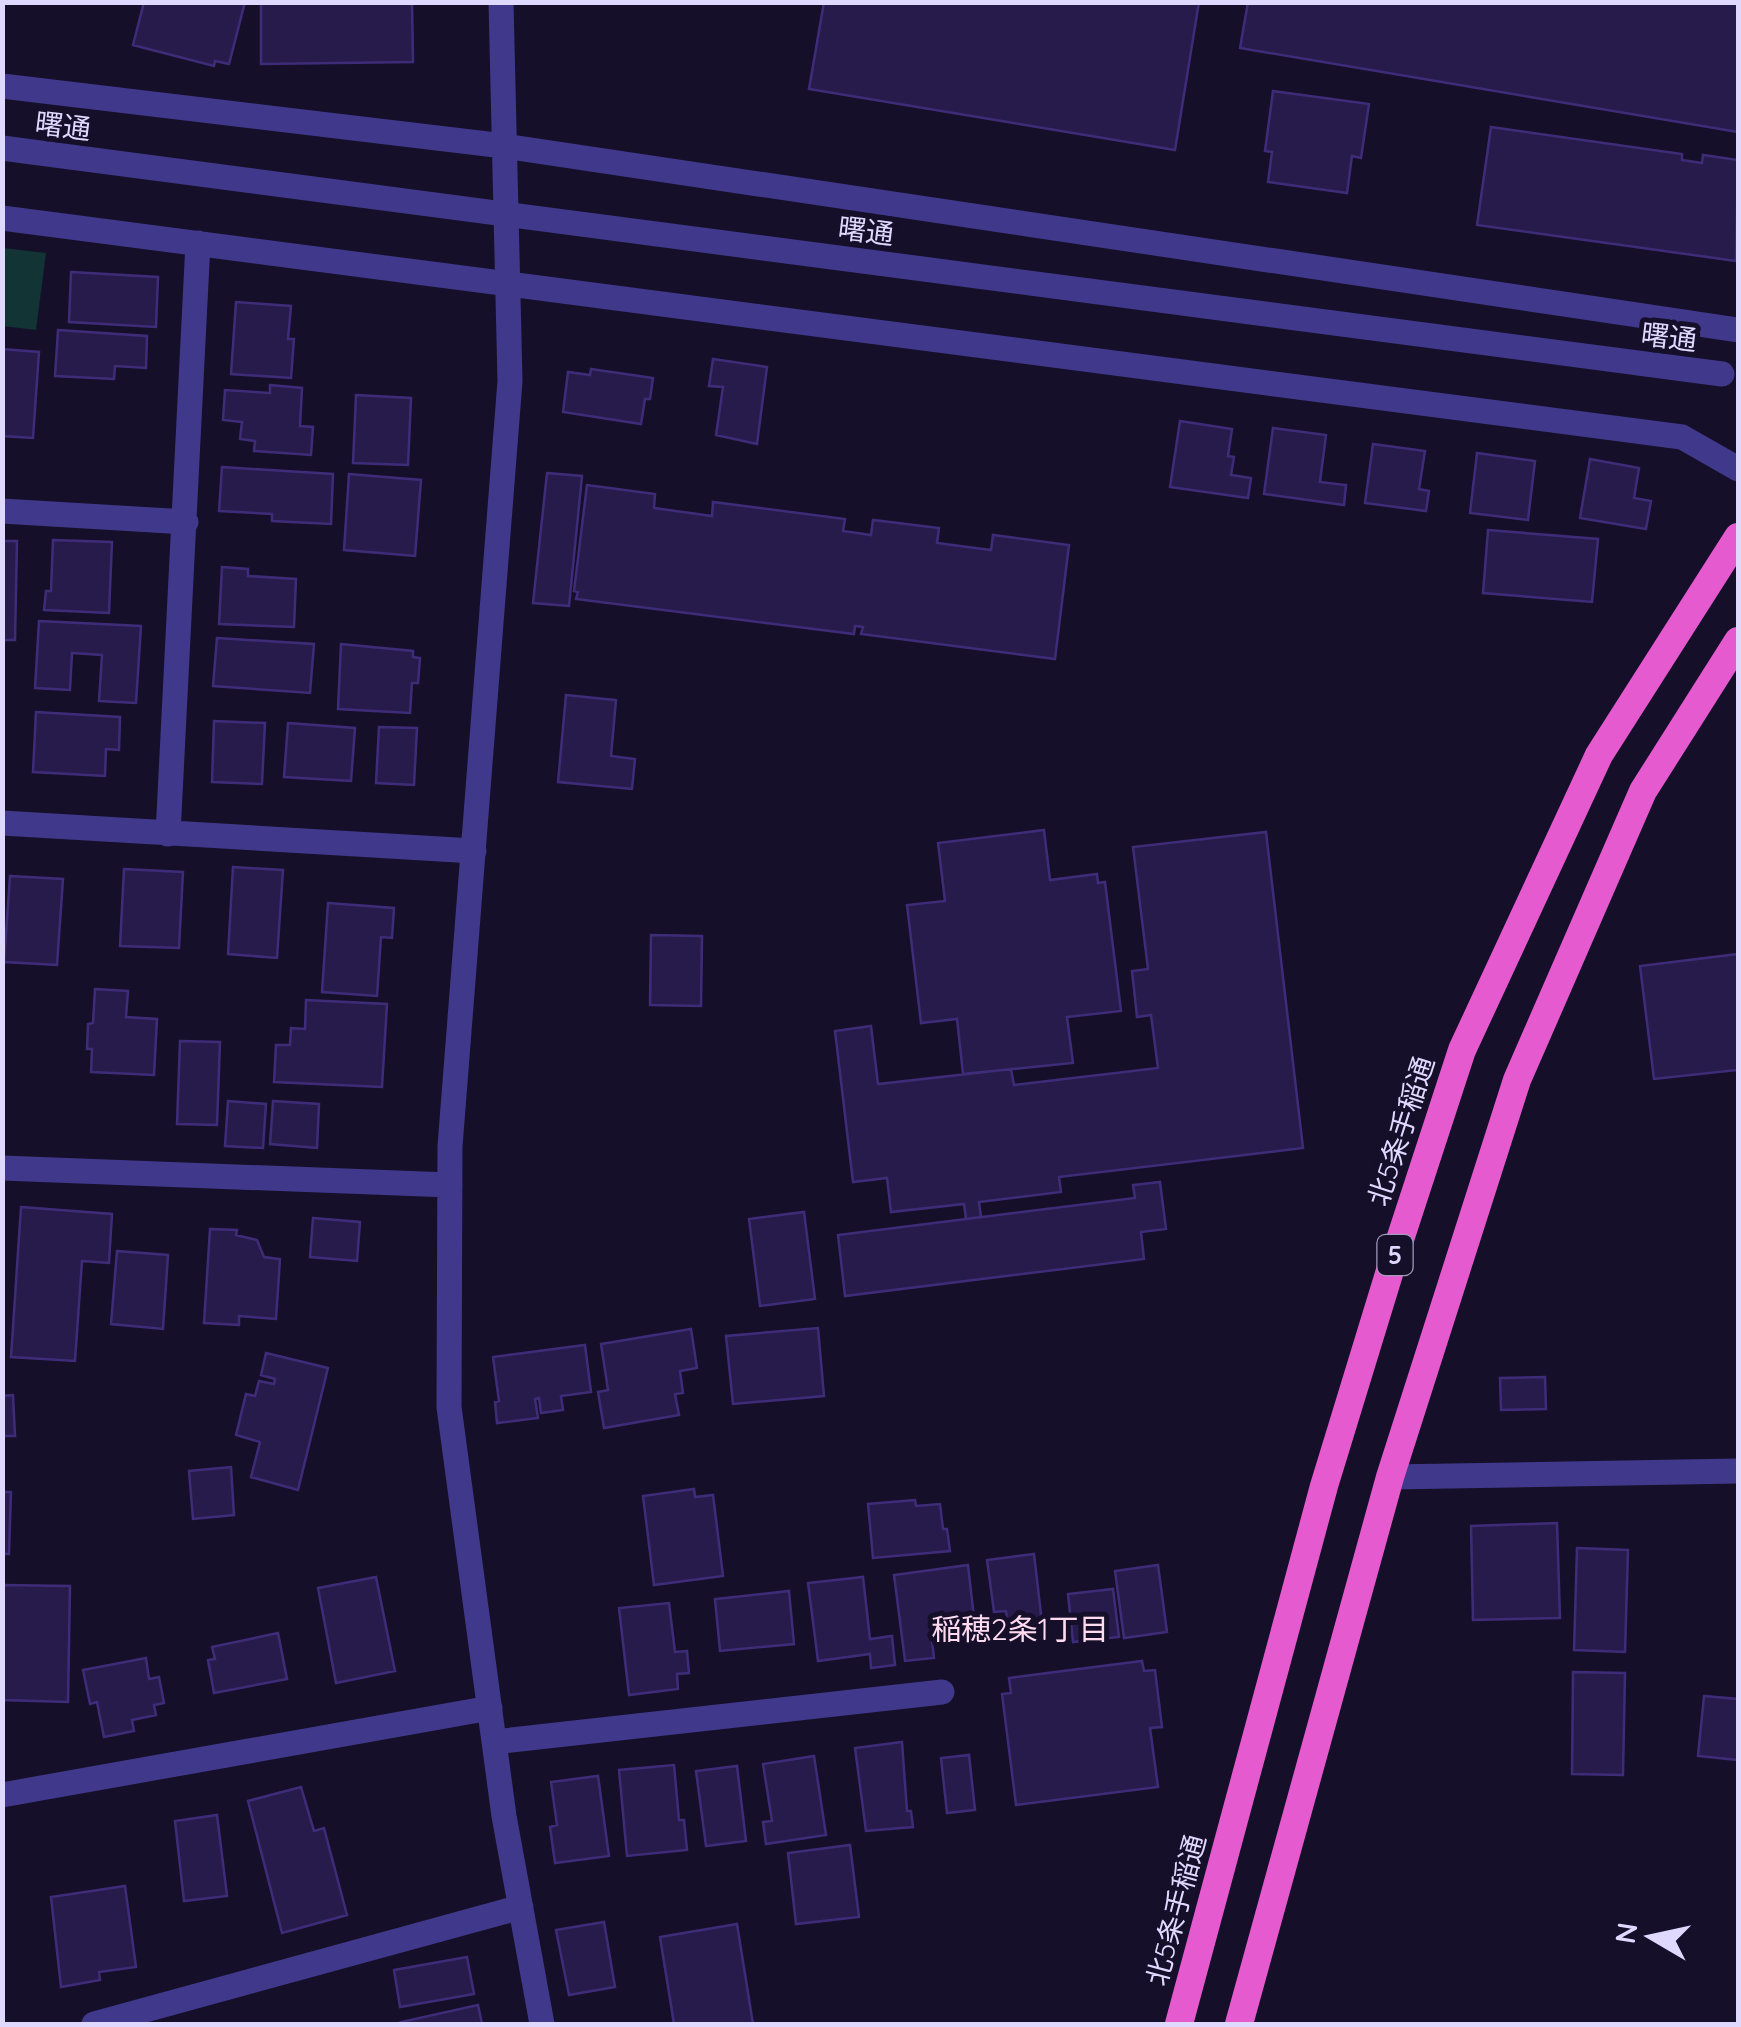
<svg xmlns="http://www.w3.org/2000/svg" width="1741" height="2027" viewBox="0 0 1741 2027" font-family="Quicksand,'Noto Sans JP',sans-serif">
  <rect width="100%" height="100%" fill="#150f2a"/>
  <path fill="#123434" d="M 3,248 L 46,253 L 36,330 L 3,326 Z"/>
  <path fill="#271b4c" stroke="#3f2c79" stroke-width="2.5" d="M 144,2 L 245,2 L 229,64 L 215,61 L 214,66 L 133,45 Z
    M 261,2 L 412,2 L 413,62 L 261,64 Z
    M 824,2 L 1199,2 L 1175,150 L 809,89 Z
    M 1248,2 L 1738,2 L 1738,132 L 1240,48 Z
    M 1273,91 L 1369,104 L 1361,158 L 1352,156 L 1347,193 L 1268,182 L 1272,152 L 1265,151 Z
    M 1491,127 L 1682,154 L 1682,160 L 1702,163 L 1703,155 L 1738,160 L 1736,261 L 1477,225 Z
    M 71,272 L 158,277 L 156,327 L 69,322 Z
    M 236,302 L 291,306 L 288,339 L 294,339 L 291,378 L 231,374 Z
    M 58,330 L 147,336 L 146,368 L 115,366 L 114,379 L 55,376 Z
    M 2,349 L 39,352 L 33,438 L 2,436 Z
    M 713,359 L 767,367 L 757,444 L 716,435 L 723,387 L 709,386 Z
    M 591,369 L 653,378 L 650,399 L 645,399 L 641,424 L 563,412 L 568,372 L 590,375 Z
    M 270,385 L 302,388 L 300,426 L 313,427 L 311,455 L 254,451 L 255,441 L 240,439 L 242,422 L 223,420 L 225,390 L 270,393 Z
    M 356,395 L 411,398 L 408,465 L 353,463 Z
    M 1180,421 L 1232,429 L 1228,456 L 1234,457 L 1231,475 L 1251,478 L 1248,498 L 1170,487 Z
    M 1273,428 L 1326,435 L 1320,482 L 1346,485 L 1344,505 L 1264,494 Z
    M 1373,444 L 1425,451 L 1419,489 L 1429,491 L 1426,511 L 1365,503 Z
    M 1477,453 L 1535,461 L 1528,520 L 1470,513 Z
    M 1590,459 L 1639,468 L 1634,498 L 1651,501 L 1646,529 L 1580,518 Z
    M 222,467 L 333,474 L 331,524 L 272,521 L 272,514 L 219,511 Z
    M 547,473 L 582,476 L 569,606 L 533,603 Z
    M 349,474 L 421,480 L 415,556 L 344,550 Z
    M 587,485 L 655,494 L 654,508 L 712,516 L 713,502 L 845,519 L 843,531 L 871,535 L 873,520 L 939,528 L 937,543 L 991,550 L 993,535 L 1069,545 L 1055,659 L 861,634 L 863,627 L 855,626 L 854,634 L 576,599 L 578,592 L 574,591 Z
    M 1488,530 L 1598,539 L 1592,602 L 1483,593 Z
    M 53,540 L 112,542 L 109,613 L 44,610 L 46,591 L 51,591 Z
    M 2,541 L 17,541 L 15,640 L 2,640 Z
    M 222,567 L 248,569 L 248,576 L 296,579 L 294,627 L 219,624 Z
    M 39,621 L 141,626 L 136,703 L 99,701 L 102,655 L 72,653 L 70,690 L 35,688 Z
    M 217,638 L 314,644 L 310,693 L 213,686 Z
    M 341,644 L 413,651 L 413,657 L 420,658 L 418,683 L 412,683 L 410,713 L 338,709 Z
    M 566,695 L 616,700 L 611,756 L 635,759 L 632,789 L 558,782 Z
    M 36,712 L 120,717 L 119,750 L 106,749 L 105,776 L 33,772 Z
    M 214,721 L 265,723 L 262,784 L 212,782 Z
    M 288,723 L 355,728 L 351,781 L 284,777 Z
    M 379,727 L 417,728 L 414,785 L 376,783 Z
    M 1044,830 L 1050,880 L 1097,874 L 1098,883 L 1105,882 L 1121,1011 L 1067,1017 L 1073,1063 L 963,1074 L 957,1019 L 921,1023 L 907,905 L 945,901 L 938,843 Z
    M 1266,832 L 1303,1148 L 1059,1177 L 1061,1192 L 979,1202 L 981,1217 L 966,1219 L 964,1204 L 891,1212 L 887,1178 L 853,1182 L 835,1031 L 871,1026 L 878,1084 L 1011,1069 L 1014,1085 L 1158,1068 L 1151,1015 L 1137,1017 L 1132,971 L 1148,969 L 1133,847 Z
    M 233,867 L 283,870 L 277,958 L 228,954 Z
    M 124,869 L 183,872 L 179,948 L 120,946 Z
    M 10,876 L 63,879 L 57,965 L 4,962 Z
    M 328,903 L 394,908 L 392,938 L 381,937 L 377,996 L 322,992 Z
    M 651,935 L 702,936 L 701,1006 L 650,1005 Z
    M 1738,954 L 1738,1070 L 1654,1079 L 1640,966 Z
    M 95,989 L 128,991 L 126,1017 L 157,1019 L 154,1075 L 91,1072 L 92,1049 L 87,1049 L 88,1024 L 93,1023 Z
    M 306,1000 L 387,1004 L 382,1087 L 274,1082 L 276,1045 L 290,1045 L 291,1028 L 305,1029 Z
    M 180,1041 L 220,1042 L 217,1125 L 177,1124 Z
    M 228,1101 L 266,1104 L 263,1148 L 225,1146 Z
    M 273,1101 L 319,1104 L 317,1148 L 270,1144 Z
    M 1160,1182 L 1166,1229 L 1141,1232 L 1144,1259 L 845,1296 L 838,1235 L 1135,1198 L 1133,1185 Z
    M 21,1207 L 112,1214 L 109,1263 L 82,1261 L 75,1361 L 11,1357 Z
    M 804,1212 L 815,1299 L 760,1306 L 749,1219 Z
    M 313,1218 L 360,1222 L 357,1261 L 310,1257 Z
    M 210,1229 L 237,1230 L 236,1235 L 257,1240 L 264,1257 L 280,1259 L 276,1319 L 239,1316 L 239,1325 L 204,1323 Z
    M 117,1251 L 168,1255 L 163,1329 L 111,1324 Z
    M 818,1328 L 824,1396 L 733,1404 L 726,1336 Z
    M 691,1329 L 697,1368 L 680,1371 L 683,1393 L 675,1394 L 679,1415 L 604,1428 L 598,1392 L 608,1390 L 601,1344 Z
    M 585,1345 L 591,1392 L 561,1396 L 563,1410 L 541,1413 L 539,1398 L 535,1399 L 538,1418 L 497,1423 L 495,1402 L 499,1401 L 493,1357 Z
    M 266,1353 L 328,1368 L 298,1490 L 251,1477 L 260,1442 L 236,1435 L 246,1394 L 255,1396 L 259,1381 L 274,1384 L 275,1379 L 261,1375 Z
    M 1545,1377 L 1546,1409 L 1501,1410 L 1500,1378 Z
    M 13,1395 L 15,1436 L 2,1436 L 2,1396 Z
    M 231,1467 L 234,1515 L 193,1519 L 189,1471 Z
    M 694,1489 L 695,1497 L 713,1495 L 723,1576 L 654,1585 L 643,1496 Z
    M 2,1492 L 11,1492 L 9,1554 L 2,1554 Z
    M 915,1500 L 916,1506 L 940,1504 L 943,1529 L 947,1529 L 950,1551 L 873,1558 L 868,1504 Z
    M 1557,1523 L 1560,1618 L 1473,1620 L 1471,1526 Z
    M 1577,1548 L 1628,1550 L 1625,1652 L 1574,1650 Z
    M 1034,1554 L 1043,1631 L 1009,1635 L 1006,1611 L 994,1612 L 987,1560 Z
    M 968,1565 L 975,1627 L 931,1632 L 934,1658 L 905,1661 L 894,1575 Z
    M 1158,1565 L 1167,1632 L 1124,1638 L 1115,1571 Z
    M 376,1577 L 395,1671 L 336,1683 L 318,1588 Z
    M 863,1577 L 870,1639 L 892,1636 L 895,1665 L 871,1668 L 870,1654 L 818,1661 L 808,1583 Z
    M 2,1585 L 70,1586 L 68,1702 L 2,1700 Z
    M 1113,1589 L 1119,1637 L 1073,1642 L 1068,1594 Z
    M 789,1591 L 794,1644 L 720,1651 L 715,1599 Z
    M 669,1603 L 675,1652 L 687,1651 L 689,1673 L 677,1674 L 678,1689 L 629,1695 L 619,1608 Z
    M 278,1633 L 287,1679 L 214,1693 L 208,1660 L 215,1659 L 212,1647 Z
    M 146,1658 L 149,1679 L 159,1677 L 164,1703 L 154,1705 L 156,1715 L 132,1720 L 134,1731 L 104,1737 L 97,1702 L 90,1704 L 83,1670 Z
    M 1142,1661 L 1144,1671 L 1155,1670 L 1162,1727 L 1150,1728 L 1158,1787 L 1016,1805 L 1002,1694 L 1011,1693 L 1009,1678 Z
    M 1573,1672 L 1625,1673 L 1623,1775 L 1572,1774 Z
    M 1704,1696 L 1738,1699 L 1738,1760 L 1698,1756 Z
    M 902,1742 L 907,1811 L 911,1811 L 913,1827 L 866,1831 L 855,1748 Z
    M 969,1755 L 975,1810 L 947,1813 L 941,1758 Z
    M 814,1756 L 826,1835 L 766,1844 L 763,1822 L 772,1821 L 763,1764 Z
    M 674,1765 L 679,1820 L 684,1820 L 687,1850 L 627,1856 L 619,1770 Z
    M 737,1766 L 746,1841 L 706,1846 L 696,1771 Z
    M 598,1776 L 609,1856 L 555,1863 L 550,1827 L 557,1825 L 551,1782 Z
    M 301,1787 L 314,1831 L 324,1828 L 347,1915 L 282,1933 L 248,1801 Z
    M 217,1815 L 227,1896 L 184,1901 L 175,1821 Z
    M 850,1845 L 859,1917 L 796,1924 L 788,1853 Z
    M 125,1886 L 136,1967 L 99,1972 L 100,1980 L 61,1987 L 51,1897 Z
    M 604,1922 L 615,1987 L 569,1995 L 556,1930 Z
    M 737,1924 L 753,2024 L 674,2024 L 660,1937 Z
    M 467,1957 L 474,1994 L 400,2007 L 394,1970 Z
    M 478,2005 L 482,2024 L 402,2024 L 401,2022 Z"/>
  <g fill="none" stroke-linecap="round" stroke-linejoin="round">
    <path stroke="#40398b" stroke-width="25" d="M 501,2 L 510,381 L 450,1146 L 449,1407 L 504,1816 L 542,2024
      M 2,86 L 504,146 L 1738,330
      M 2,218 L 1682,437 L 1738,469
      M 2,511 L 186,522
      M 2,823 L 474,851
      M 168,834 L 198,243
      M 2,1168 L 450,1185
      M 1390,1477 L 1738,1471
      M 494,1742 L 942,1692
      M 2,1795 L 490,1708
      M 94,2024 L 521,1907"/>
    <path stroke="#e55ace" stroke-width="28" d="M 1179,2024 L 1324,1486 L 1392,1264 L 1462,1050 L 1599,755 L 1738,537
      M 1239,2024 L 1390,1477 L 1517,1080 L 1643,791 L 1738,641"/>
    <path stroke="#40398b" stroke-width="25" d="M 2,148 L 1722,374"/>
  </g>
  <g text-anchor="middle" stroke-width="10" stroke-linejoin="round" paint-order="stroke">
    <rect fill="#150f2a" stroke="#a29cbf" stroke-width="2.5" x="1377.5" y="1235" width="35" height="40" rx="8"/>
    <g font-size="25" font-weight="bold" fill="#dfd9ff">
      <text x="1395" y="1264">5</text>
    </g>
    <g font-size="28" fill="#dfd9ff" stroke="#150f2a">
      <text transform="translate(63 126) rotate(7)" y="10">曙通</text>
      <text transform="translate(866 231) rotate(7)" y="10">曙通</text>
      <text transform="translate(1669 337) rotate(7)" y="10">曙通</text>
      <text transform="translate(1401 1131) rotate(-72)" y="10">北5条手稲通</text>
      <text transform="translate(1176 1910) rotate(-75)" y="10">北5条手稲通</text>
    </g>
    <g font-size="30" fill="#ffdbf0" stroke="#150f2a">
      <text x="1020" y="1640">稲穂2条1丁目</text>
    </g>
  </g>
  <rect width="1741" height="2027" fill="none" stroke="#dfd9ff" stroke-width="10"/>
  <g transform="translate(1651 1937) rotate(279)" stroke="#150f2a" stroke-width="8" paint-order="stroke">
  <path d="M0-8L18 38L0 25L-18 38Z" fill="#dfd9ff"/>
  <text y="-15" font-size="28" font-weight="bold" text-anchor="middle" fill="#dfd9ff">N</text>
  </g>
</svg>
